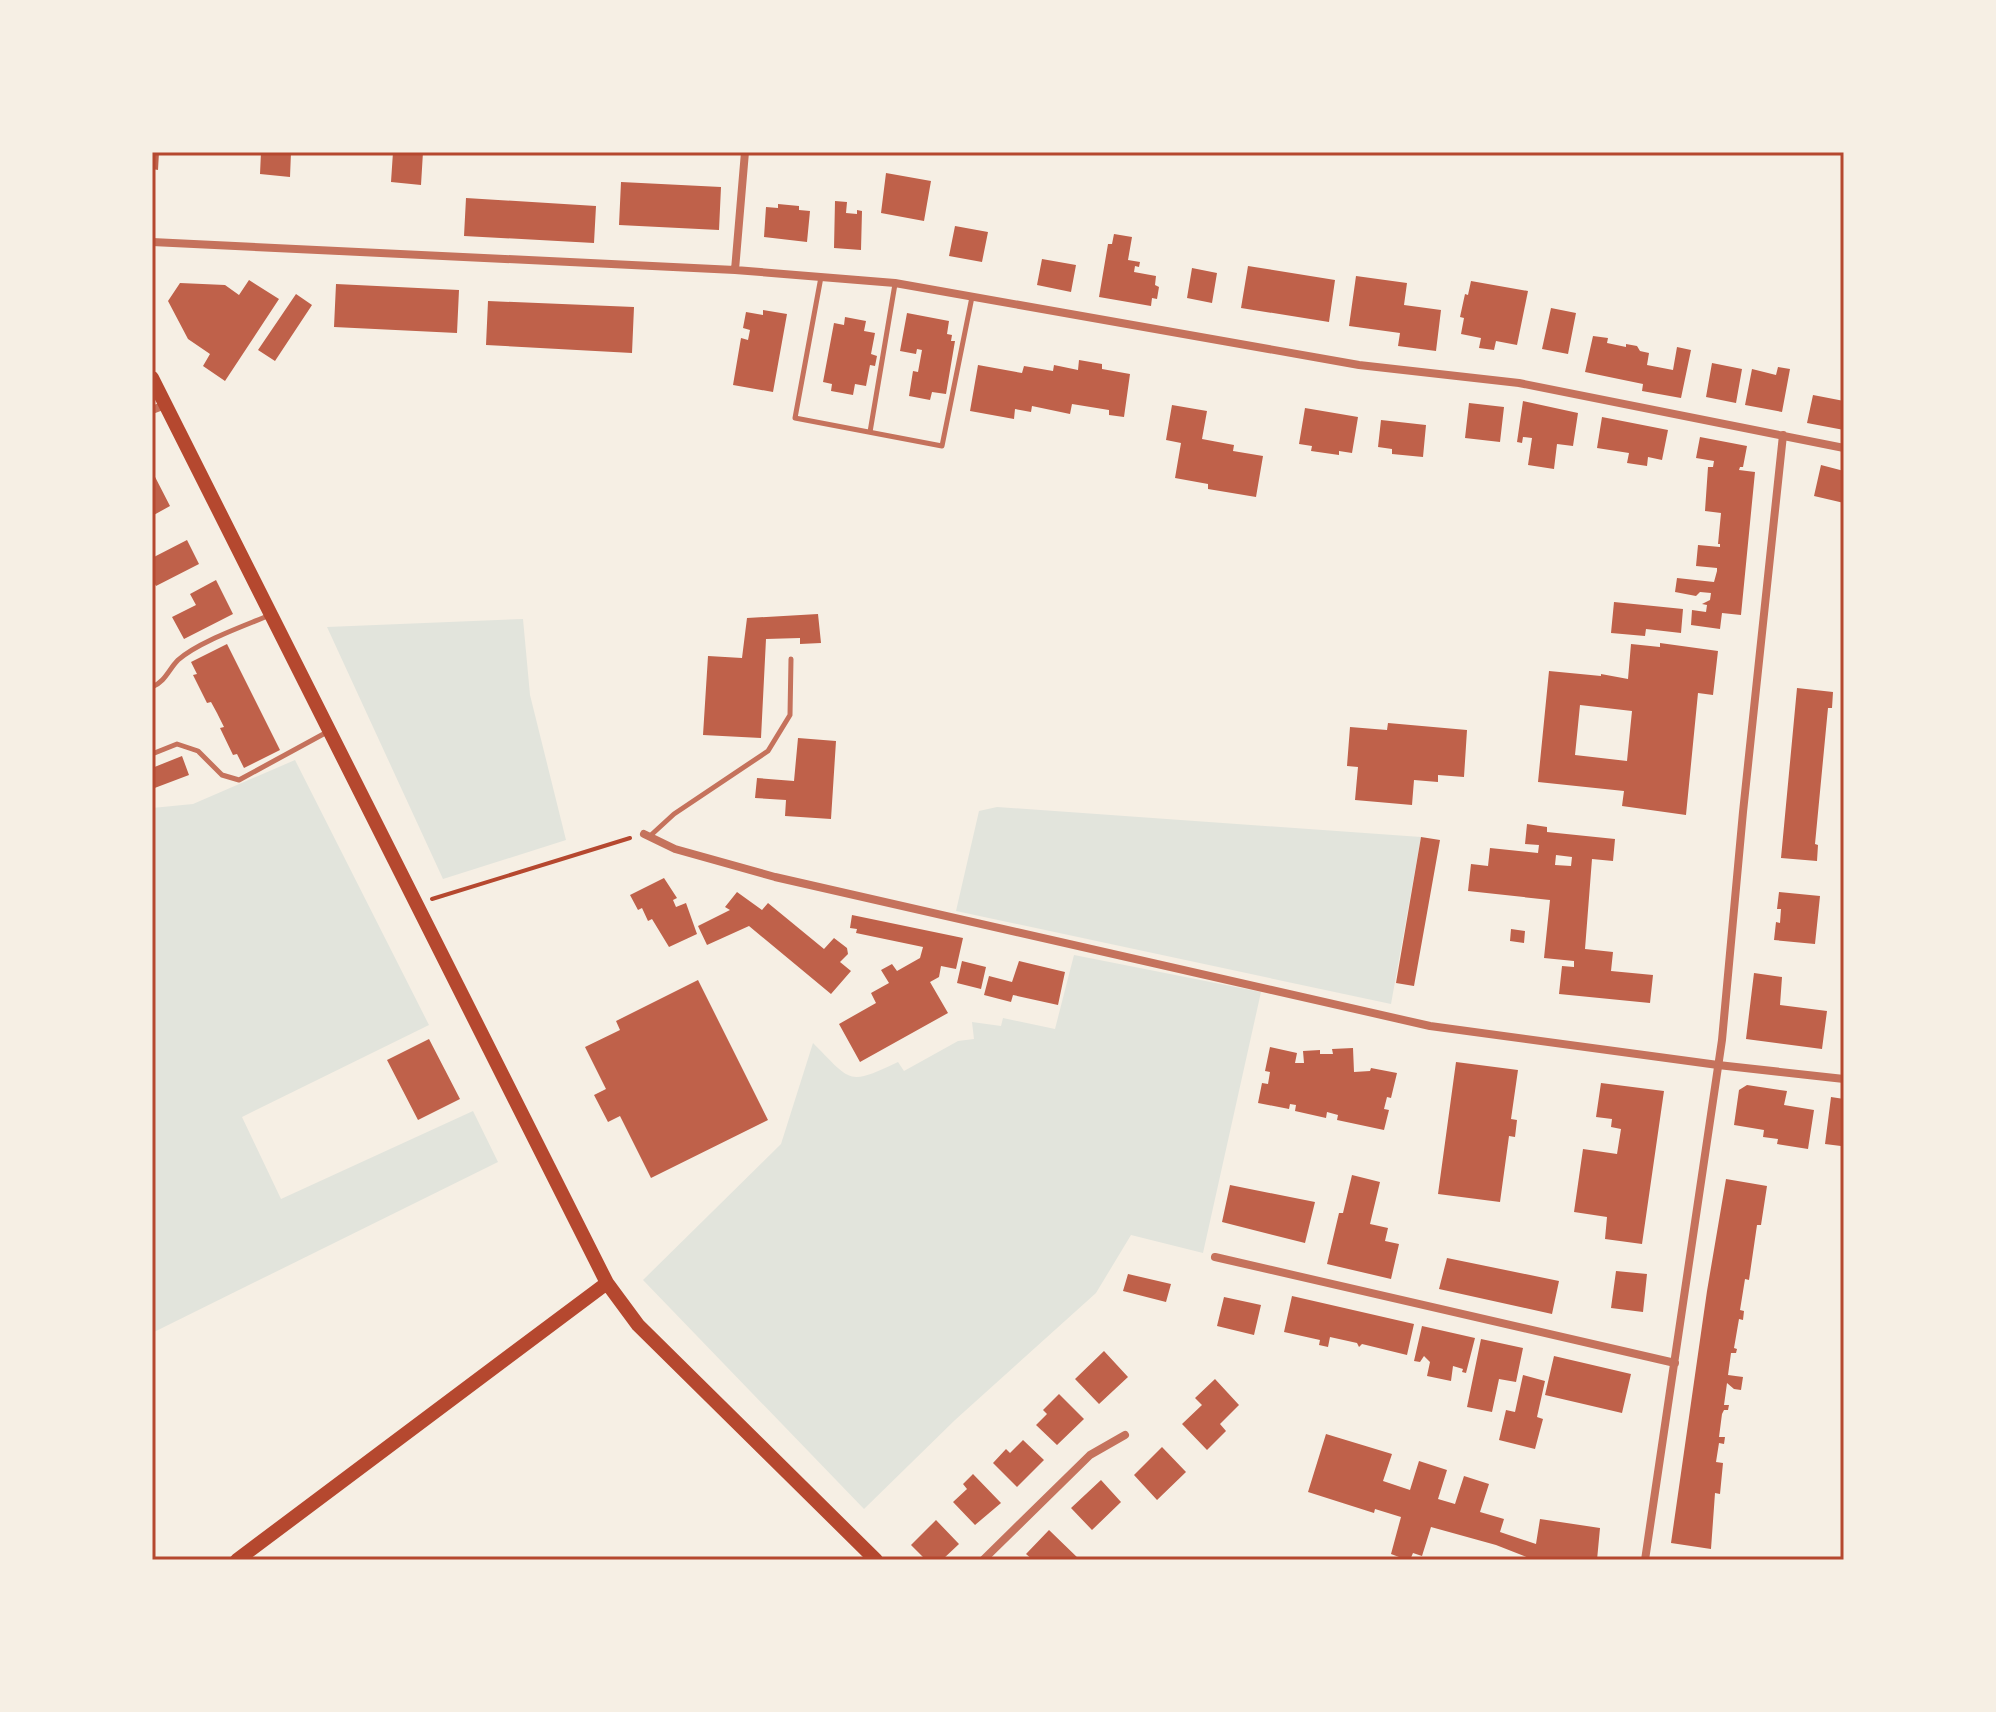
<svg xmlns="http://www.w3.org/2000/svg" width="1996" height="1712" viewBox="0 0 1996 1712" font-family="'Space Grotesk',sans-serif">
  <rect width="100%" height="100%" fill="#f6efe4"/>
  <path fill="#e2e4dc" d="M 523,619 L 530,695 L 566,840 L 443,879 L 327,627 Z
    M 295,760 L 429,1025 L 242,1117 L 281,1199 L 473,1111 L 498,1162 L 152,1333 L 152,808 L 193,804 Z
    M 997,807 L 1421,837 L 1391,1004 L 956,911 L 979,811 Z
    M 1074,955 L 1261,992 L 1203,1253 L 1131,1235 L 1096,1293 L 955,1420 L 864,1509 L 643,1280 L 781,1144 L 813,1043 C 852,1082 847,1086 898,1062 L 904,1071 L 958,1041 L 974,1039 L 972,1022 L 1001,1026 L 1003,1018 L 1055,1029 Z"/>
  <path fill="#bf614a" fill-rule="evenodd" d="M 152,152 L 159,152 L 158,170 L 152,169 Z
    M 261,152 L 291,152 L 290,177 L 260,174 Z
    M 393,152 L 423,152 L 421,185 L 391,182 Z
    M 886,173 L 931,181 L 924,221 L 881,213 Z
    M 621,182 L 721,187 L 719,230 L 619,225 Z
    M 466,198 L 596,206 L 594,243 L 464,236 Z
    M 835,201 L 847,202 L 846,213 L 857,214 L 857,210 L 862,211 L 861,250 L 834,248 Z
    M 778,204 L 799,206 L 799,210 L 810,211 L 807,242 L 764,237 L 766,207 L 778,208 Z
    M 955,226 L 988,232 L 982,262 L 949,256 Z
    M 1114,234 L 1132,237 L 1128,260 L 1140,262 L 1139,267 L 1135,266 L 1134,272 L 1156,276 L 1155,285 L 1159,287 L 1157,299 L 1152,298 L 1151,306 L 1099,297 L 1108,244 L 1112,244 Z
    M 1042,259 L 1076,265 L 1071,292 L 1037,285 Z
    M 1248,266 L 1335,280 L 1329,322 L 1241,308 Z
    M 1192,268 L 1217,273 L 1212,303 L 1187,298 Z
    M 1356,276 L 1407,283 L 1404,305 L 1441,310 L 1436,351 L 1398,346 L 1400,333 L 1349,326 Z
    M 249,280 L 279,299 L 225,381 L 203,366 L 210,354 L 188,339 L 168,301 L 180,283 L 225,285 L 239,295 Z
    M 1471,281 L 1528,291 L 1517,345 L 1496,341 L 1494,350 L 1479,348 L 1481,338 L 1461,334 L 1464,318 L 1460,317 L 1465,294 L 1468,295 Z
    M 336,284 L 459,290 L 457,333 L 334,327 Z
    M 296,294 L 312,305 L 275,361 L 258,350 Z
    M 488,301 L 634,307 L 632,353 L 486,345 Z
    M 1551,308 L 1576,313 L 1568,354 L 1542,349 Z
    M 763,310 L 787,314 L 773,392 L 733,385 L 741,338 L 748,340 L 750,330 L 743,328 L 746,312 L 763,315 Z
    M 907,313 L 949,321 L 947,334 L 952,335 L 951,341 L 955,341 L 946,394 L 932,392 L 930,400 L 909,396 L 913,371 L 918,372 L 922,350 L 917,349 L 916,354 L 900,351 Z
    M 845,317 L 866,321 L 864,331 L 875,333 L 871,354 L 877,356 L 875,366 L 870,365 L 866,386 L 855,384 L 853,395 L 831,391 L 832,384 L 823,382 L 834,323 L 844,325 Z
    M 1593,336 L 1608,338 L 1607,343 L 1626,347 L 1626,344 L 1637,346 L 1640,351 L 1649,353 L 1647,365 L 1673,370 L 1677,347 L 1691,350 L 1681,398 L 1642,391 L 1643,384 L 1585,372 Z
    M 1079,360 L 1102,364 L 1102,369 L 1130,374 L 1124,417 L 1109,415 L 1109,410 L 1072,404 L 1070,414 L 1032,406 L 1031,412 L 1015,409 L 1014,419 L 970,411 L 978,365 L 1022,373 L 1024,366 L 1053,371 L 1054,365 L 1078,370 Z
    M 1712,363 L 1742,369 L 1736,403 L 1706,397 Z
    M 1778,367 L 1790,369 L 1782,412 L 1745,405 L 1752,369 L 1776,375 Z
    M 1813,395 L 1844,401 L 1844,430 L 1807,423 Z
    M 1523,401 L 1578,413 L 1573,446 L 1557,444 L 1554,469 L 1528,465 L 1532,438 L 1523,437 L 1522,443 L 1517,442 Z
    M 1469,403 L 1504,407 L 1500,442 L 1465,438 Z
    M 1172,405 L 1207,411 L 1202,439 L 1234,445 L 1233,451 L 1263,456 L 1256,497 L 1208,489 L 1208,484 L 1175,478 L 1181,443 L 1166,440 Z
    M 1305,408 L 1358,417 L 1352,453 L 1339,451 L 1339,455 L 1311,451 L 1312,446 L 1299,444 Z
    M 1602,417 L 1668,430 L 1662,460 L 1648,457 L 1647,466 L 1627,463 L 1629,453 L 1597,448 Z
    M 1381,420 L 1426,425 L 1423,457 L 1392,454 L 1392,449 L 1378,447 Z
    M 1700,437 L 1747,446 L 1743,467 L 1740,467 L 1739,470 L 1755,472 L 1741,615 L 1722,613 L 1720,629 L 1691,625 L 1692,610 L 1706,612 L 1707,605 L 1702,604 L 1710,600 L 1711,593 L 1700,592 L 1696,596 L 1675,592 L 1677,578 L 1714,582 L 1717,571 L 1717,568 L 1696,566 L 1698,545 L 1720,547 L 1720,544 L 1718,544 L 1721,513 L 1705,511 L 1708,467 L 1713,467 L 1714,461 L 1696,458 Z
    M 1821,465 L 1844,471 L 1844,503 L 1814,496 Z
    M 152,471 L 170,506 L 152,516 Z
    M 187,540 L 199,564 L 156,586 L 152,579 L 152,558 Z
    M 216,580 L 233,614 L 184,639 L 172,617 L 196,605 L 190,594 Z
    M 1614,602 L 1683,609 L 1681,633 L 1646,629 L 1645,636 L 1611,633 Z
    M 818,614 L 821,643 L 800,644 L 800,638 L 766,639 L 761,738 L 703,735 L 708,656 L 742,658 L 747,618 Z
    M 1660,643 L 1718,651 L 1713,695 L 1698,693 L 1686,815 L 1622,806 L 1624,791 L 1538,782 L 1549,671 L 1601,676 L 1601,674 L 1628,679 L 1631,644 L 1660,647 ZM 1580,705 L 1632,711 L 1627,761 L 1575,755 Z
    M 227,644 L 280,750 L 244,768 L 237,754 L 233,755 L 220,728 L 224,727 L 217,713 L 211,702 L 207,703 L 193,675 L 197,674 L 191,662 Z
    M 1797,688 L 1833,692 L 1832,708 L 1828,708 L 1815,844 L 1818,845 L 1817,861 L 1781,858 Z
    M 1388,723 L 1467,730 L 1464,777 L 1438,775 L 1438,782 L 1414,780 L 1412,805 L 1355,800 L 1358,767 L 1347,766 L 1350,727 L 1387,730 Z
    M 798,738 L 836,741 L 831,819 L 785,816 L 786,800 L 755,798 L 757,778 L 794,781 Z
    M 182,756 L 189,775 L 152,789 L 152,768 Z
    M 1527,824 L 1547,827 L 1547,832 L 1615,839 L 1613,861 L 1592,859 L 1585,949 L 1613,952 L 1611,971 L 1653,975 L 1650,1003 L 1559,994 L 1562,966 L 1574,967 L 1574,961 L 1544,958 L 1550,900 L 1468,891 L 1471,864 L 1488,866 L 1490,848 L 1538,853 L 1539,845 L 1525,844 ZM 1556,855 L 1572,857 L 1571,866 L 1555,865 Z
    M 1421,837 L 1440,840 L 1414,986 L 1396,983 Z
    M 664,878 L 677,898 L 673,900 L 676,907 L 686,903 L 697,934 L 669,947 L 652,919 L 648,921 L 642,908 L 638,910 L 630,895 Z
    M 737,892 L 762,910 L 768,903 L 824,949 L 834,938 L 847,948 L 848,954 L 840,962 L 851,971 L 831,994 L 749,926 L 707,945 L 698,926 L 730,910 L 725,907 Z
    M 1779,892 L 1820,896 L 1815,944 L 1774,940 L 1776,922 L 1780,923 L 1781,909 L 1777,909 Z
    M 852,915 L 963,938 L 956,969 L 941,966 L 939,977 L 930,982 L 948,1013 L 860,1062 L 839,1024 L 876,1003 L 871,993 L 889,983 L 881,970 L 892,964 L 897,971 L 920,958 L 923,947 L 856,933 L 857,929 L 850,928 Z
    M 1511,929 L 1525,931 L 1524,943 L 1510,941 Z
    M 962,961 L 986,967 L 981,989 L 957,983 Z
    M 1019,961 L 1065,972 L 1058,1005 L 1013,995 L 1011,1002 L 984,995 L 989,976 L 1012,982 Z
    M 1754,973 L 1782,977 L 1780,1005 L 1827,1011 L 1822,1049 L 1746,1039 Z
    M 698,980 L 768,1120 L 651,1178 L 620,1116 L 608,1122 L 594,1095 L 606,1089 L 585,1047 L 620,1030 L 616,1021 Z
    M 429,1039 L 460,1099 L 418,1120 L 387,1060 Z
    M 1270,1047 L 1297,1053 L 1295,1063 L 1304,1063 L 1303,1051 L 1320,1050 L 1320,1054 L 1333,1054 L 1332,1049 L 1353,1048 L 1354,1072 L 1370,1071 L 1371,1068 L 1397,1073 L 1391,1098 L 1387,1097 L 1384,1109 L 1389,1110 L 1384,1130 L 1337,1120 L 1338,1115 L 1327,1112 L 1326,1118 L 1295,1111 L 1296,1105 L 1290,1104 L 1289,1109 L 1258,1103 L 1262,1083 L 1268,1084 L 1270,1072 L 1265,1071 Z
    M 1456,1062 L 1518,1070 L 1511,1119 L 1517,1120 L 1515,1137 L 1509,1136 L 1500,1202 L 1438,1194 Z
    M 1601,1083 L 1664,1091 L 1642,1244 L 1605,1239 L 1607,1217 L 1574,1212 L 1583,1149 L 1617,1154 L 1621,1129 L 1611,1127 L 1612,1119 L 1596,1117 Z
    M 1747,1085 L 1787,1091 L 1784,1105 L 1814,1110 L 1808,1149 L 1777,1144 L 1778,1139 L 1763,1137 L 1764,1130 L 1734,1125 L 1739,1090 Z
    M 1831,1097 L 1844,1099 L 1844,1138 L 1841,1146 L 1825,1144 Z
    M 1352,1175 L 1380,1182 L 1370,1224 L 1388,1228 L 1385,1241 L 1399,1244 L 1391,1279 L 1327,1264 L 1339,1213 L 1343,1213 Z
    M 1726,1179 L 1767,1186 L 1761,1225 L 1757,1225 L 1749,1280 L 1745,1279 L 1740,1310 L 1744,1311 L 1743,1320 L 1739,1319 L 1734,1348 L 1737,1349 L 1736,1353 L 1731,1353 L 1728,1375 L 1743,1377 L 1741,1390 L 1734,1389 L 1727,1383 L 1724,1405 L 1729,1405 L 1728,1410 L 1724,1410 L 1722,1414 L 1719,1437 L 1725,1437 L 1724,1444 L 1719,1443 L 1716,1462 L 1723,1463 L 1720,1494 L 1715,1493 L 1711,1549 L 1671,1543 L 1707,1291 Z
    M 1230,1185 L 1315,1202 L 1305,1243 L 1222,1222 Z
    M 1447,1258 L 1559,1281 L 1552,1314 L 1439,1289 Z
    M 1616,1271 L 1647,1274 L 1643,1312 L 1611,1308 Z
    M 1128,1274 L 1171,1284 L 1166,1302 L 1123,1291 Z
    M 1292,1296 L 1414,1324 L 1407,1355 L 1362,1344 L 1359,1347 L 1357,1343 L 1330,1337 L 1328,1347 L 1319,1345 L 1320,1340 L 1284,1332 Z
    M 1224,1297 L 1261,1305 L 1254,1335 L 1217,1326 Z
    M 1422,1326 L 1475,1338 L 1466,1373 L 1462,1372 L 1463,1369 L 1453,1366 L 1451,1381 L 1427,1376 L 1430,1362 L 1424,1356 L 1420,1362 L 1414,1361 Z
    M 1481,1339 L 1523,1348 L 1516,1382 L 1499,1379 L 1492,1412 L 1467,1407 Z
    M 1104,1351 L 1128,1377 L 1099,1404 L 1075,1379 Z
    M 1554,1356 L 1631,1374 L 1622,1413 L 1545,1395 Z
    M 1523,1375 L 1545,1381 L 1537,1417 L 1543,1419 L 1535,1449 L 1499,1440 L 1506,1410 L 1515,1412 Z
    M 1215,1379 L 1239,1405 L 1220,1424 L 1226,1431 L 1207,1450 L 1182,1424 L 1202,1405 L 1195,1398 Z
    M 1059,1394 L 1084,1419 L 1057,1445 L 1036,1425 L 1047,1414 L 1043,1410 Z
    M 1326,1434 L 1392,1454 L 1383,1481 L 1410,1490 L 1419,1461 L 1447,1470 L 1438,1499 L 1455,1504 L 1464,1476 L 1489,1484 L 1480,1512 L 1504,1519 L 1500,1532 L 1536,1544 L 1540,1519 L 1600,1528 L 1597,1560 L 1534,1560 L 1496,1545 L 1431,1527 L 1422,1556 L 1413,1553 L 1410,1560 L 1407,1560 L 1391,1554 L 1401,1517 L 1375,1509 L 1374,1513 L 1308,1492 Z
    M 1023,1440 L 1044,1460 L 1017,1487 L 993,1463 L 1006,1449 L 1010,1453 Z
    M 1162,1447 L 1186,1472 L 1157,1500 L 1134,1475 Z
    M 973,1474 L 1001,1503 L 975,1525 L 953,1502 L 967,1489 L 963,1484 Z
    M 1101,1480 L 1121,1502 L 1092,1530 L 1071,1508 Z
    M 936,1520 L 959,1544 L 942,1560 L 926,1560 L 911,1545 Z
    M 1049,1530 L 1080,1560 L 1033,1560 L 1026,1554 Z"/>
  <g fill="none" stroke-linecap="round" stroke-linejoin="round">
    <path stroke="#b5482f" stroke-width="4" d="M 432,899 L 630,838"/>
    <path stroke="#c5725c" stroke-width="5" d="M 821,277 L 795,418 L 942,446 L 972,297
      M 870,432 L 895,284
      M 152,687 C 165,682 169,669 178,660 C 198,642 244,626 270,615
      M 152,754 L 177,744 L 198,751 L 222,775 L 239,780 L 329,731
      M 650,836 L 674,814 L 768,751 L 790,715 L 791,659"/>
    <path stroke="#c5725c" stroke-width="8" d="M 152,242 L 735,270 L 895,283 L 1359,365 L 1519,383 L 1844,448
      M 735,270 L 745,152
      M 152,410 L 165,405
      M 644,834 L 675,849 L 775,877 L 1430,1026 L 1718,1065 L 1844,1079
      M 1215,1257 L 1675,1363
      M 983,1560 L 1090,1455 L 1125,1435
      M 1645,1560 L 1722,1040 L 1743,812 L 1783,435"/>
    <path stroke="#b5482f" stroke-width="14" d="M 152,378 L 607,1283 L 638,1325 L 876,1560
      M 237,1560 L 607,1283"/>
  </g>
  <rect width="1996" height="1712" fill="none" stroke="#f6efe4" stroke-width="308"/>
  <rect x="154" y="154" width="1688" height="1404" fill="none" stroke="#b5482f" stroke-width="3"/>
</svg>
